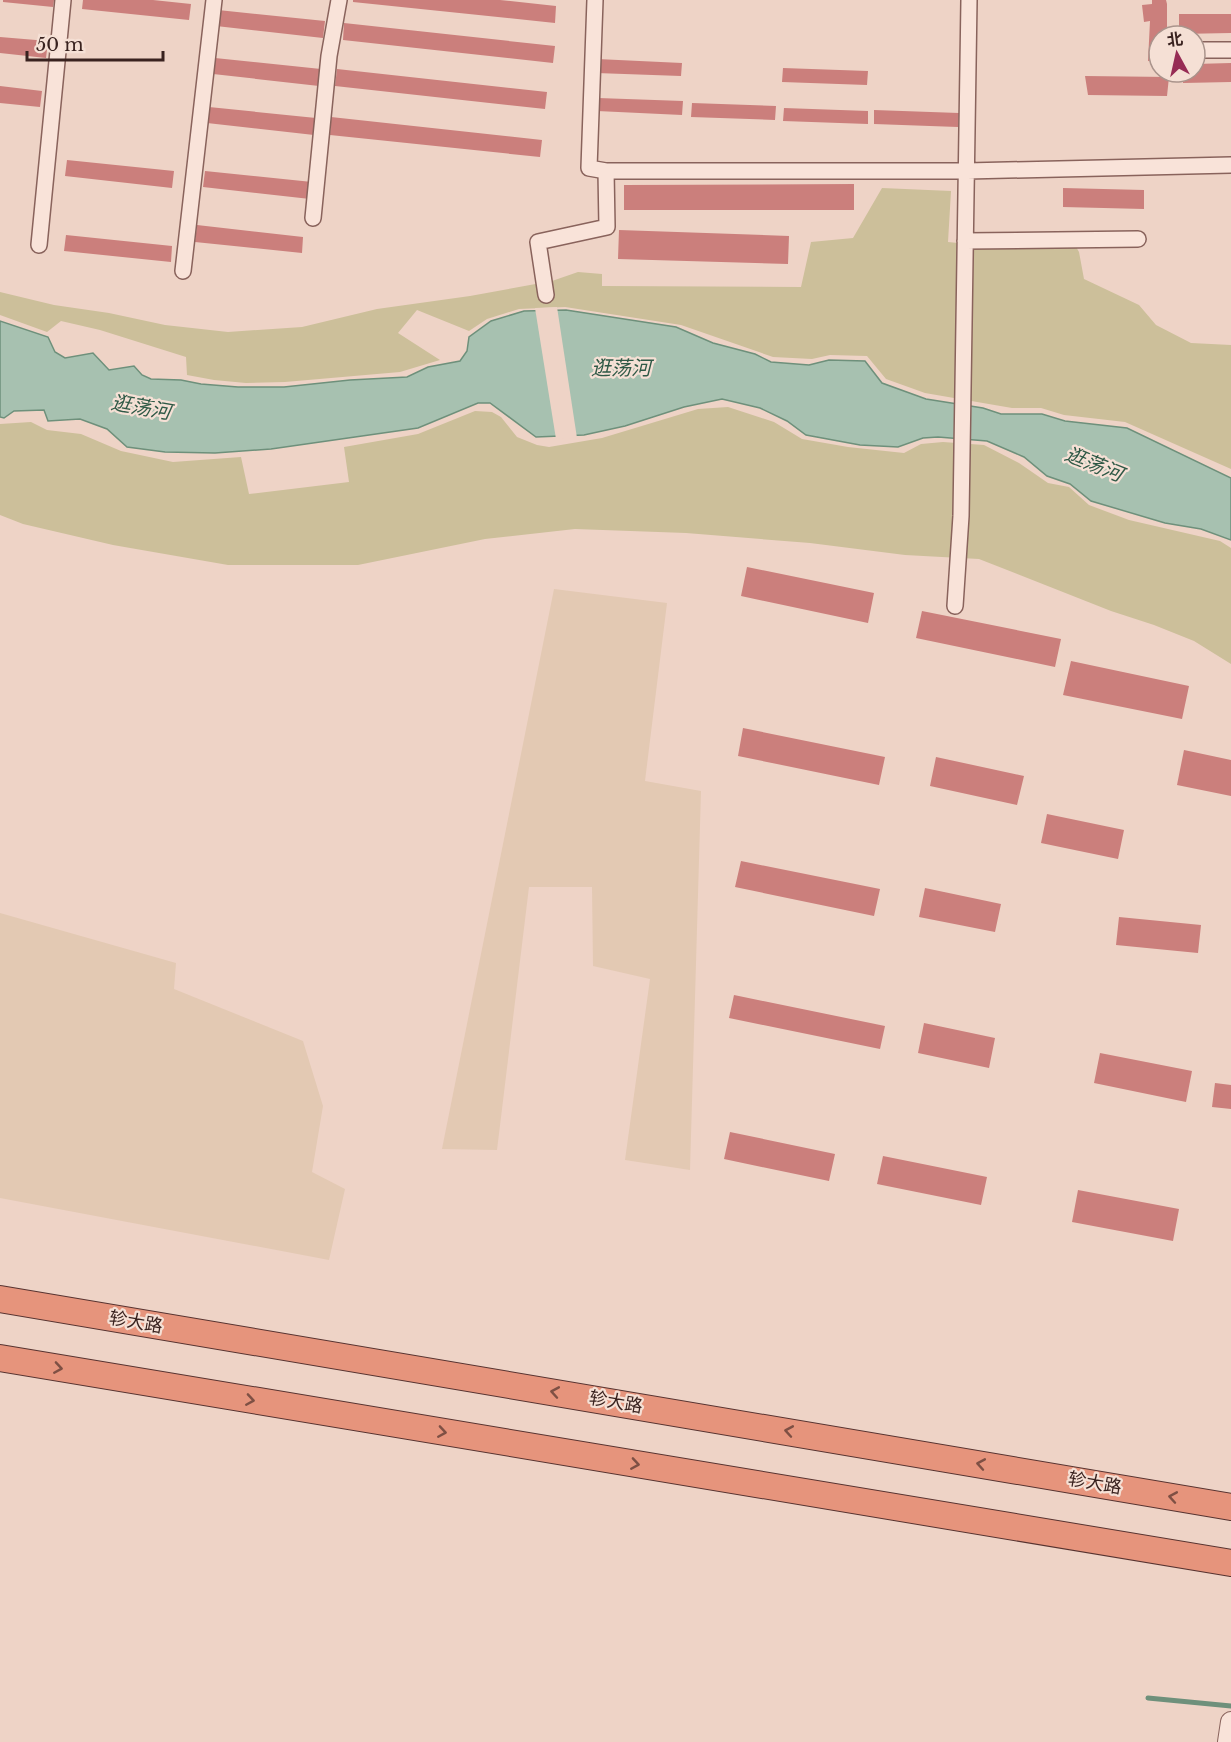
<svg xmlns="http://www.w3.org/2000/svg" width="1231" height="1742" viewBox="0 0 1231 1742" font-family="'Libre Baskerville','Noto Sans SC',serif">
  <rect width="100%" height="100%" fill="#eed3c6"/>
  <path fill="#e3c9b3" d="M 554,589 L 667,603 L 645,781 L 701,791 L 690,1170 L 625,1160 L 650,979 L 593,966 L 592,887 L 529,887 L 497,1150 L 442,1149 Z
    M 0,913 L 176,963 L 174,989 L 303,1041 L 323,1106 L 312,1172 L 345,1189 L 329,1260 L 0,1198 Z"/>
  <path fill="#ccbf9a" d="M 882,188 L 951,191 L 948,242 L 978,245 L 1075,245 L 1079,252 L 1084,279 L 1139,305 L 1156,325 L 1191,343 L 1231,345 L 1231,469 L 1125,422 L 1064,415 L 1041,408 L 1012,408 L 925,393 L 886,379 L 867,356 L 830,355 L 812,359 L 773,357 L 681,325 L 565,307 L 519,309 L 487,319 L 469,331 L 417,310 L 398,333 L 440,360 L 400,372 L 285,382 L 246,383 L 214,380 L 187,375 L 186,357 L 100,330 L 61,321 L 47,332 L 0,315 L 0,292 L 54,305 L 109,313 L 165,325 L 228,332 L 302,327 L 377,309 L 470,296 L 552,281 L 578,272 L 602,274 L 602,286 L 801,287 L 811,242 L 853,238 Z
    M 728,407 L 774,422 L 802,439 L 848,447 L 904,453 L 921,444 L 943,442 L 984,445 L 1019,463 L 1048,483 L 1069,487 L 1089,505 L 1129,520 L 1220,541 L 1231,548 L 1231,664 L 1194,641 L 1154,625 L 1111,611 L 979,559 L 905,555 L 810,543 L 686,533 L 575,529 L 485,539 L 358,565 L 228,565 L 113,545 L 23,524 L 0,515 L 0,424 L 31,422 L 47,430 L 81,434 L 121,451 L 173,462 L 241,457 L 249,494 L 349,482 L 344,447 L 418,434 L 475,411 L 492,412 L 501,417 L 517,437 L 537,445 L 549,447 L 602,438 L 698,409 Z"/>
  <path fill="#a7c1b0" stroke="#6e907b" stroke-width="1.5" d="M 566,310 L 676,327 L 713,343 L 755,354 L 771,362 L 809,365 L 829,360 L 865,361 L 882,383 L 926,399 L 983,408 L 1001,414 L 1042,414 L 1065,421 L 1127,428 L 1231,478 L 1231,540 L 1201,529 L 1165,523 L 1091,501 L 1070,484 L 1047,476 L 1024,457 L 987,441 L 938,437 L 923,438 L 898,447 L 860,445 L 806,435 L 787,421 L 760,408 L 722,399 L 684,407 L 625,426 L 584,435 L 536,437 L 490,403 L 478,403 L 418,428 L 271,449 L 215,453 L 165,452 L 127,447 L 107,429 L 80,419 L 48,421 L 44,410 L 14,411 L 4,418 L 0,417 L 0,321 L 48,337 L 55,352 L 65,358 L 93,353 L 109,370 L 134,366 L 142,375 L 151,379 L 181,380 L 201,384 L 238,387 L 284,387 L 350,380 L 407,377 L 428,367 L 460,361 L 467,351 L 469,337 L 491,321 L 524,311 Z"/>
  <path fill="#eed3c6" d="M 557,307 L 577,438 L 556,439 L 535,308 Z"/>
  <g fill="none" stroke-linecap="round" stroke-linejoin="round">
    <path stroke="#6e907b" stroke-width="5" d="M 1148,1698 L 1231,1706"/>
  </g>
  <path fill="#cb7f7c" d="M 3,0 L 54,0 L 53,7 L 3,2 Z
    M 83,0 L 153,0 L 191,4 L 189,20 L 82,9 Z
    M 353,0 L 500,0 L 556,6 L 555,23 L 353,2 Z
    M 1152,0 L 1166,0 L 1167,4 L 1167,36 L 1159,36 L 1159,62 L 1148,61 L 1150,21 L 1144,22 L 1142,5 L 1152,4 Z
    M 218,10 L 325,21 L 323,38 L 216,26 Z
    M 1179,14 L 1231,14 L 1231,33 L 1179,34 Z
    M 344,23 L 555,46 L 553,63 L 343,40 Z
    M 0,37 L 48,41 L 46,58 L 0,53 Z
    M 215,58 L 321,69 L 319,86 L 213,74 Z
    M 597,59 L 682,63 L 681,76 L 596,73 Z
    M 1231,63 L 1231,82 L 1183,83 L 1183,72 L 1195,72 L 1195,64 Z
    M 783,68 L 868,71 L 867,85 L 782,82 Z
    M 337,69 L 547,92 L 545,109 L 335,86 Z
    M 1085,76 L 1169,77 L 1167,96 L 1088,95 Z
    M 0,86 L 42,91 L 40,107 L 0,103 Z
    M 598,98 L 683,101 L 682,115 L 597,111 Z
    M 692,103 L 776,106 L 775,120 L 691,117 Z
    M 209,107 L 316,118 L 314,135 L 207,123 Z
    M 784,108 L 868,111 L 868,124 L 783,121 Z
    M 874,110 L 959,113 L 958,127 L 874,124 Z
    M 331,117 L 542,140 L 540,157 L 330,135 Z
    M 67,160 L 174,171 L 172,188 L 65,176 Z
    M 205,171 L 312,182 L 310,199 L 203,187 Z
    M 854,184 L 854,210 L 624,210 L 624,185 Z
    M 1063,188 L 1144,190 L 1144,209 L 1063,207 Z
    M 197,225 L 303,237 L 302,253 L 195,242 Z
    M 619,230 L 789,236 L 788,264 L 618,259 Z
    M 66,235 L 172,246 L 171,262 L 64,251 Z
    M 747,567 L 874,593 L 868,623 L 741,596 Z
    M 922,611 L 1061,639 L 1055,667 L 916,638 Z
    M 1071,661 L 1189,686 L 1182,719 L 1063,695 Z
    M 743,728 L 885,757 L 879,785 L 738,756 Z
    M 1184,750 L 1231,760 L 1231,796 L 1177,785 Z
    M 936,757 L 1024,776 L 1017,805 L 930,786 Z
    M 1047,814 L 1124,830 L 1118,859 L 1041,843 Z
    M 741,861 L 880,889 L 874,916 L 735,887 Z
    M 925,888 L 1001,904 L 995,932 L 919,917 Z
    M 1119,917 L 1201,925 L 1198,953 L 1116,945 Z
    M 734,995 L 885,1026 L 880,1049 L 729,1018 Z
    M 924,1023 L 995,1038 L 989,1068 L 918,1053 Z
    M 1100,1053 L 1192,1071 L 1186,1102 L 1094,1083 Z
    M 1215,1083 L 1231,1085 L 1231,1109 L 1212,1107 Z
    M 730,1132 L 835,1154 L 829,1181 L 724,1159 Z
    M 883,1156 L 987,1177 L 981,1205 L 877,1184 Z
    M 1078,1190 L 1179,1209 L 1173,1241 L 1072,1222 Z"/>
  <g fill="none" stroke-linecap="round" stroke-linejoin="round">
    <defs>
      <path id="minor" d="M 595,0 L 589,168 L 606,171
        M 1195,50 L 1231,50
        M 313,218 L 329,56 L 339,0
        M 965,241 L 1138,239
        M 39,245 L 63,0
        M 183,271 L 214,0
        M 546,295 L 538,242 L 607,227 L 606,171 L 967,171 L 1231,165
        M 955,606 L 961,516 L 969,0"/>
      <path id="tertiary" d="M 1228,1742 L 1231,1722"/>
      <path id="trunk" d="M 0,1299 L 1231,1507
        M 0,1358 L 1231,1563"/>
    </defs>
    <use href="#minor" stroke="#89635c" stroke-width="18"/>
    <use href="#tertiary" stroke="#89635c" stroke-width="22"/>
    <use href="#trunk" stroke="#573330" stroke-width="28"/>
    <use href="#minor" stroke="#f9e3d9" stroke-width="15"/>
    <use href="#tertiary" stroke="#f9e3d9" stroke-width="20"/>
    <use href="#trunk" stroke="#e6947c" stroke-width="26"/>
  </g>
  <defs><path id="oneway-chevron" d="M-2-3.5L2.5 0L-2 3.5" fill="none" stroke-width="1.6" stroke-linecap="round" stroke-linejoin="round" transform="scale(1.5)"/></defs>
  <g stroke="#7e5044">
    <use href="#oneway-chevron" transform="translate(58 1368) rotate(9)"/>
    <use href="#oneway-chevron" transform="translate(555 1392) rotate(-170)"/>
    <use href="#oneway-chevron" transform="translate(250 1400) rotate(9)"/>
    <use href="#oneway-chevron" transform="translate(789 1431) rotate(-170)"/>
    <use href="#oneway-chevron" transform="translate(442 1432) rotate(9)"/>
    <use href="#oneway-chevron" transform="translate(635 1464) rotate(9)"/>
    <use href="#oneway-chevron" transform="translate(981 1464) rotate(-170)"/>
    <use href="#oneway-chevron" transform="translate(1173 1497) rotate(-170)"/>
  </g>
  <g text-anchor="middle" stroke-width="4.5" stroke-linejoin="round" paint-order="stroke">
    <g font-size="18" fill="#39221f" stroke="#f5e0d5">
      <text transform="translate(136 1322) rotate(10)" y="6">轸大路</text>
      <text transform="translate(616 1402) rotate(10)" y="6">轸大路</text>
      <text transform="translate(1095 1483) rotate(10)" y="6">轸大路</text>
    </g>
    <g font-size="20" font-style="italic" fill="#2f5946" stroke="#f5e0d5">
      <text x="621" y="375">逛荡河</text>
      <text transform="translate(141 407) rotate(10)" y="7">逛荡河</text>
      <text transform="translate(1094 464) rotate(22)" y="7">逛荡河</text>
    </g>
  </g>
  <g transform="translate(1177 54) rotate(352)"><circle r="28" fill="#f5e0d5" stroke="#aa948c" stroke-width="1.5"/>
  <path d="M0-4.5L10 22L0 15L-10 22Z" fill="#972c55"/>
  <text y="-9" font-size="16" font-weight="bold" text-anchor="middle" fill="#39221f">北</text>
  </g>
  <path d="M27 51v9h136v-9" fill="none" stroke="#39221f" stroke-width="3"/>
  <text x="36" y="51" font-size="18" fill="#39221f" stroke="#f5e0d5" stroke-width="4.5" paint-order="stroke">50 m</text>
</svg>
